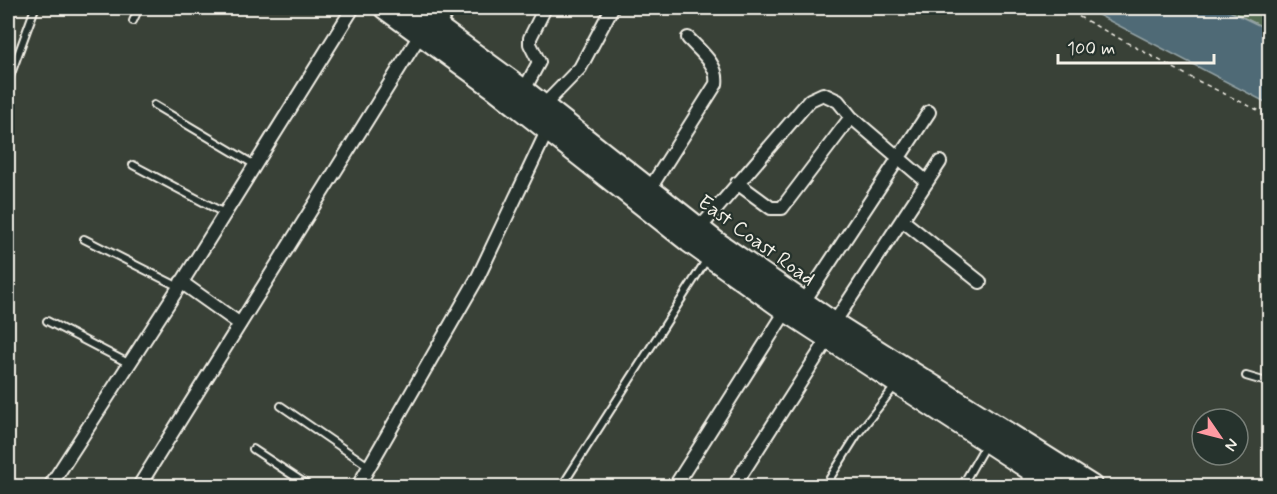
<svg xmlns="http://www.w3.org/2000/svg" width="1277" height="494" viewBox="0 0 1277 494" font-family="Mynerve,sans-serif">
  <rect width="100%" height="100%" fill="#394137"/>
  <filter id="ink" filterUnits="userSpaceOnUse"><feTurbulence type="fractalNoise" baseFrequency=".0167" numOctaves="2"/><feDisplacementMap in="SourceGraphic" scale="12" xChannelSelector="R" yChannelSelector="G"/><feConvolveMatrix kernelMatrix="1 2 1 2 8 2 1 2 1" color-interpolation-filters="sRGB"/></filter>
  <g filter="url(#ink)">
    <path fill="#566e53" stroke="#a5b09e" stroke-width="1.5" d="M 1223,8 L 1269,8 L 1269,30 L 1226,9 Z"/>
    <path fill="#506b76" stroke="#92a1a4" stroke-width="1.5" d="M 1085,8 L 1223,8 L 1269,30 L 1269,104 Z"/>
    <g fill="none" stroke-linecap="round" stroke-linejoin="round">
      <defs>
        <path id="lane" d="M 133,21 L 139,8
          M 8,82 L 35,8
          M 154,105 L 255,165
          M 133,165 L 224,213
          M 84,239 L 179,287
          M 47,321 L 128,363
          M 1246,376 L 1270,383
          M 281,406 L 370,467
          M 253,449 L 309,486
          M 562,486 L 707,259
          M 825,486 L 857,435 L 896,385
          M 962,486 L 986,444
          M 1023,486 L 1030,473"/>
        <path id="street" d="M 438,26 L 449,8
          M 524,90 L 539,62 L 530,44 L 530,38 L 545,8
          M 544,105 L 580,68 L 612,8
          M 737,183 L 771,208 L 782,208 L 851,117
          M 649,190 L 716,84 C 719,65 700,51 688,38
          M 902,220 L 980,282
          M 699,229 L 810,100 L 823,94 L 838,101 L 851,117 L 927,182
          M 181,282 L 240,324
          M 803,303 L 929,112
          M 834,323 L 940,162
          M 50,486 L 179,287 L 353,8
          M 139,486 L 420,35
          M 358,486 L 478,277 L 549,127
          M 675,486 L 786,311
          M 734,486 L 828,339"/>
        <path id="primary" d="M 384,8 L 495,89 L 689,242 L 786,311 L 1055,486
          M 412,8 L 524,90 L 718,243 L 834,323 L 1092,486"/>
      </defs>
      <use href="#lane" stroke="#f4f1e8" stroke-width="10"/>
      <use href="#street" stroke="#f4f1e8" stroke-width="16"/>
      <use href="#primary" stroke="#f4f1e8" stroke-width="24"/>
      <path stroke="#f4f1e8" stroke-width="1.5" stroke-dasharray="4.5 4.5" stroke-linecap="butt" d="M 1063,8 L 1194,79 L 1270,116"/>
      <use href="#lane" stroke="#26332d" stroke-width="6"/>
      <use href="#street" stroke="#26332d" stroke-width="12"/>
      <use href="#primary" stroke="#26332d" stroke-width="20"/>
    </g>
  </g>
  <g text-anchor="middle" stroke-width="4.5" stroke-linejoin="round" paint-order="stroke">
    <g font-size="21" fill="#f4f1e8" stroke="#26332d">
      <text transform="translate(757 240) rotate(36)" y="7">East Coast Road</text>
    </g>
  </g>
  <rect width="1277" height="494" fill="none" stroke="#26332d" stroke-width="30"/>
  <rect x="15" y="15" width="1247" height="464" fill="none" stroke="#f4f1e8" stroke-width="2" filter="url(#ink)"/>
  <g transform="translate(1220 437) rotate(125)"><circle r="28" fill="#26332d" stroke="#787f78" stroke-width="1.5"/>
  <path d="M0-4.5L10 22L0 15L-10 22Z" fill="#ff9aa2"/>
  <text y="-9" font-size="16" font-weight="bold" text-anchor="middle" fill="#f4f1e8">N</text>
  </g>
  <path d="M1058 54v9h156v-9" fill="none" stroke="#f4f1e8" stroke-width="3"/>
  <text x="1067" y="54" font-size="18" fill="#f4f1e8" stroke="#26332d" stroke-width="4.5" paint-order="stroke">100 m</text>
</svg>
